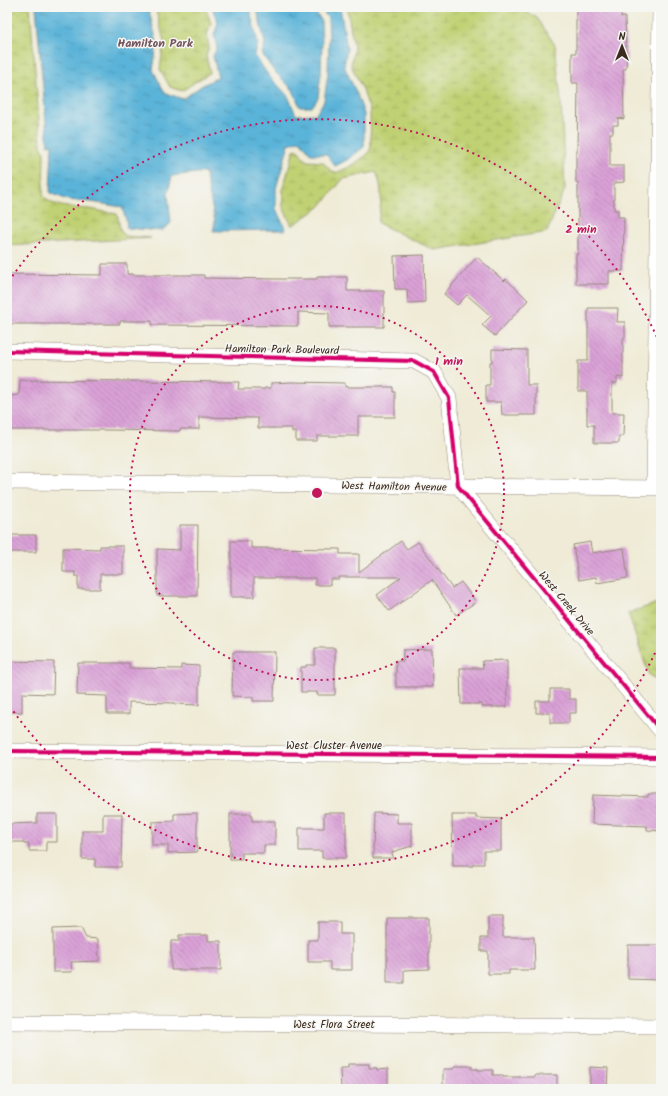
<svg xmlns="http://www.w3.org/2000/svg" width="668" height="1096" viewBox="0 0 668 1096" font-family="Kalam,sans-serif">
  <defs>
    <pattern id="wetland-marsh" width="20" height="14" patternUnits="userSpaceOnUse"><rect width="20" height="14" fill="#c0d173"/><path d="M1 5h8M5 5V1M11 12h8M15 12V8" fill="none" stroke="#a6b463"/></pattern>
    <pattern id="water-ripples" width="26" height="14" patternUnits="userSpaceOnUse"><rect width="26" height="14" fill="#5ab3d8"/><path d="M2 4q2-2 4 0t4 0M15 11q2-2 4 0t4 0" fill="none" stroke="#4c92af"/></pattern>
    <pattern id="building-back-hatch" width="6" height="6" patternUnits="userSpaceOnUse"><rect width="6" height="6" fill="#daa1d7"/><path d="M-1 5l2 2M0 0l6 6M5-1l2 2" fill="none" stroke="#b283ae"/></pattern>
  </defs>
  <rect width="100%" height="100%" fill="#f6f6f2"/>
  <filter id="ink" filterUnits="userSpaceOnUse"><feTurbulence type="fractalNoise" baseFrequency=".025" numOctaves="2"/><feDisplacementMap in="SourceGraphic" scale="8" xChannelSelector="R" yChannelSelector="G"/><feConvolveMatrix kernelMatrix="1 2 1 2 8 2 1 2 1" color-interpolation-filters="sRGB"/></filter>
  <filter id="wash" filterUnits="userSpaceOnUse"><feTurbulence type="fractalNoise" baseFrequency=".012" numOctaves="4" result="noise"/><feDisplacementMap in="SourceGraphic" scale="16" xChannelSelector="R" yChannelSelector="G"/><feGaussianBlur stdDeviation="0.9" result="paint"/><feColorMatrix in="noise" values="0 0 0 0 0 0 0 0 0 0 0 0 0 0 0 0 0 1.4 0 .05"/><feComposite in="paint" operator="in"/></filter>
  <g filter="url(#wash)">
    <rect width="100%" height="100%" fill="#efebd6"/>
    <path fill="url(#wetland-marsh)" stroke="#7e7e48" d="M 7,7 L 30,7 L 41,146 L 44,152 L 43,195 C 50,208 76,208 89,209 C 98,210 108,213 117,214 C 120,222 118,232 126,236 L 151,238 L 7,246 Z
      M 155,7 L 205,7 L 211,23 L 207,35 L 209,47 L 206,55 L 210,73 L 198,80 L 182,91 L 170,87 L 160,69 L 164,41 Z
      M 347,7 L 517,7 L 537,18 L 555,45 L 561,101 L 565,189 L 547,232 L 434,250 L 378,223 C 381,204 384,190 376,172 L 343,179 L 320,207 L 292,226 L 283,207 L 283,189 L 294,150 L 297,149 L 307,161 L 323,162 L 332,172 L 336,173 L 351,166 L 368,154 L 371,147 L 370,111 L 362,88 L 351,65 L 354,48 Z
      M 661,602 L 661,684 L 649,675 L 628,613 Z"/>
    <path fill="url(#water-ripples)" stroke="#4a6e7b" d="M 36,7 L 148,7 L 157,43 L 153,70 L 165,93 L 183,99 L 201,86 L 218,77 L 213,56 L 217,48 L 214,35 L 218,23 L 212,7 L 251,7 L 251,15 L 258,43 L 255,56 L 269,76 L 288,96 L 296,115 L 316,114 L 324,101 L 328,73 L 329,36 L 328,18 L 320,7 L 340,7 L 347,49 L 344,66 L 356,92 L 364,114 L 364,147 L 347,160 L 335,166 L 326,154 L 311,154 L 300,140 L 289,144 L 276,188 L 276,209 L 286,230 L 213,231 L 215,222 L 205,172 L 172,176 L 168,194 L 171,223 L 162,231 L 127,228 L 126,220 L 122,207 L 91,202 L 68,200 L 50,193 L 52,144 L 48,145 Z
      M 258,7 L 312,7 L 321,20 L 322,43 L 321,73 L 318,98 L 312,107 L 300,107 L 293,90 L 274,71 L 262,54 L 265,43 L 258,14 Z"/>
    <g id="blocks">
      <path fill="url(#building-back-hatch)" d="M 576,7 L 621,8 L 621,17 L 625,17 L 626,54 L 627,54 L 626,69 L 623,69 L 624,119 L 618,118 L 618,125 L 613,125 L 613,133 L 610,133 L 610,166 L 624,166 L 624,182 L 614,183 L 614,210 L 618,210 L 618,217 L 624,217 L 623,271 L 609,271 L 609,284 L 576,284 L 576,254 L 578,254 L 578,183 L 576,183 L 576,153 L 577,153 L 578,83 L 572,83 L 572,53 L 576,53 Z
        M 424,255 L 425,302 L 408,303 L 407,289 L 395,289 L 394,256 Z
        M 477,257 L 504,281 L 506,279 L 528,300 L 495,336 L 482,325 L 491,316 L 467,295 L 457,305 L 444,294 Z
        M 102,264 L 127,264 L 127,274 L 133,274 L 133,275 L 204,275 L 204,278 L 281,279 L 317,279 L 317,277 L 347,277 L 347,291 L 384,291 L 384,327 L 329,327 L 329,313 L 298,312 L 298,326 L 152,325 L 152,321 L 120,321 L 120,324 L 8,324 L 7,274 L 102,275 Z
        M 588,308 L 618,308 L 617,322 L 625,322 L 625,338 L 623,338 L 623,378 L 617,377 L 617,383 L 612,383 L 612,413 L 624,413 L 623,436 L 619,436 L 619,443 L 594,443 L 594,425 L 587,425 L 587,391 L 578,391 L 578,361 L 588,361 Z
        M 492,349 L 527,350 L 527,385 L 536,385 L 536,415 L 502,415 L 501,402 L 486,402 L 486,385 L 490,385 L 490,362 L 492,362 Z
        M 20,380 L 239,382 L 238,389 L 265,389 L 265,388 L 271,388 L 271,383 L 292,382 L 345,383 L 345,387 L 393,387 L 393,392 L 395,392 L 395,417 L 358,417 L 358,436 L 317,436 L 317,441 L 296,441 L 296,432 L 292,432 L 292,428 L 258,428 L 258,418 L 199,417 L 199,429 L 180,429 L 180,431 L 108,430 L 7,430 L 7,396 L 19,395 Z
        M 180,525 L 198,525 L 197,596 L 157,596 L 157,549 L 180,550 Z
        M 7,535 L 36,535 L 36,552 L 7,552 Z
        M 231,541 L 251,541 L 251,548 L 340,549 L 340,554 L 359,554 L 359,572 L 401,541 L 407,549 L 418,542 L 452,588 L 461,582 L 476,602 L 456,615 L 432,580 L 389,611 L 377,595 L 401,577 L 339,577 L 339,579 L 330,579 L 330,585 L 315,585 L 315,578 L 254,578 L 254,597 L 231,597 Z
        M 590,542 L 592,553 L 624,548 L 628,578 L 597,583 L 596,577 L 579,580 L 573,545 Z
        M 100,546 L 123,546 L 123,574 L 100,574 L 100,589 L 78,589 L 78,576 L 75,576 L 75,572 L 63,572 L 63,548 L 100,549 Z
        M 315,648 L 335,648 L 335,695 L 317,695 L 317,692 L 301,692 L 301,667 L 306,667 L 306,665 L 315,665 Z
        M 432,649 L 433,687 L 396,687 L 396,661 L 403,661 L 403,650 Z
        M 233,652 L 275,652 L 274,701 L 253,701 L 253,697 L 232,696 Z
        M 507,660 L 507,707 L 482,707 L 482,704 L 461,704 L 460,668 L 483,668 L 482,661 Z
        M 7,661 L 54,662 L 53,694 L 22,693 L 22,712 L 7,712 Z
        M 78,663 L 129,663 L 129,668 L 181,669 L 181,665 L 199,666 L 199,705 L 175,704 L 175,703 L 129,702 L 129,714 L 107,714 L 107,696 L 77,695 Z
        M 550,689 L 569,689 L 569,699 L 576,699 L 576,713 L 569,713 L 569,723 L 550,723 L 550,713 L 536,713 L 536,701 L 550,701 Z
        M 648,794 L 661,794 L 661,831 L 647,830 L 647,826 L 592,824 L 593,795 L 648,797 Z
        M 197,813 L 197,852 L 168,853 L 168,845 L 152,845 L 152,822 L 174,821 L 174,814 Z
        M 324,813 L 346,813 L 346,858 L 322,858 L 322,851 L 299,851 L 299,828 L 324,828 Z
        M 374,813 L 397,814 L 397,823 L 412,823 L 412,846 L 392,852 L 393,858 L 373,858 Z
        M 37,814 L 57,814 L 57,842 L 46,842 L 46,851 L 29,851 L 29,844 L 24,844 L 24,842 L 10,842 L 10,824 L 37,823 Z
        M 103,814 L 122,814 L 121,867 L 95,867 L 95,859 L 82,859 L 82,831 L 103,831 Z
        M 230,814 L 252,814 L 252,821 L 275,821 L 275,845 L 264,845 L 264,853 L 242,853 L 242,859 L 230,859 Z
        M 452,815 L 476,815 L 476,818 L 501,819 L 501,851 L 484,851 L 484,864 L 473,864 L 473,866 L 453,866 Z
        M 488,916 L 503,916 L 503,937 L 534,937 L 535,970 L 509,970 L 509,974 L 488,974 L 488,951 L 481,951 L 481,938 L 488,938 Z
        M 387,918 L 429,918 L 429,969 L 404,970 L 404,983 L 387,983 Z
        M 318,922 L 340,922 L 340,934 L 352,934 L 352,970 L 330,970 L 330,962 L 308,962 L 308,940 L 318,940 Z
        M 81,928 L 86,938 L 98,939 L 99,961 L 71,962 L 72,972 L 53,972 L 53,929 Z
        M 179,935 L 208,935 L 208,941 L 221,941 L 221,970 L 171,970 L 171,941 L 179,941 Z
        M 628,945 L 661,945 L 661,980 L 628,979 Z
        M 348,1064 L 369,1064 L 369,1068 L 377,1068 L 377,1070 L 388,1069 L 388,1089 L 341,1089 L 340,1068 L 348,1068 Z
        M 454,1066 L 472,1066 L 472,1069 L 478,1069 L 478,1070 L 493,1070 L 493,1075 L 503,1075 L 503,1077 L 535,1077 L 535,1075 L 557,1075 L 557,1089 L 443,1089 L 443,1069 L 454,1069 Z
        M 590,1067 L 608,1068 L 607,1089 L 590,1089 Z"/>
    </g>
  </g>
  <g filter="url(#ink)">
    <use href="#blocks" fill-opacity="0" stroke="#958a7a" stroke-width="1"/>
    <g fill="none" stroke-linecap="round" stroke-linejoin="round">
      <defs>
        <path id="minor" d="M 7,351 L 414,361 L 434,372 L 449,398 L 458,486 L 661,731
          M 7,482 L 661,488
          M 654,488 L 660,7
          M 7,751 L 661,757
          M 7,1022 L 661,1026"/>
      </defs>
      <use href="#minor" stroke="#958a7a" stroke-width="16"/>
      <use href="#minor" stroke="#fff" stroke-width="15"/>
      <defs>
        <path id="cycleway" d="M 7,351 L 414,361 L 434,372 L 449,398 L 458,486 L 661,731
          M 7,751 L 661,757"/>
      </defs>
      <use href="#cycleway" stroke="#f6f6f2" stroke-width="6"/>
      <use href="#cycleway" stroke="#d6006c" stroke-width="4"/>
    </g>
  </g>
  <g fill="none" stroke="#c2185b" stroke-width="2" stroke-dasharray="2 4">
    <circle cx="317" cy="493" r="187"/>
    <path d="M660 642A374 374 0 0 1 9 705M9 281A374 374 0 0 1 660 344"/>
  </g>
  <g text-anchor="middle" stroke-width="3" stroke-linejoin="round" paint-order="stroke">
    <g font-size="11" fill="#3b2a1e" stroke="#f6f6f2">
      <text transform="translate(282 349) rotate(1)" y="4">Hamilton Park Boulevard</text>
      <text transform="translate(394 486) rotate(1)" y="4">West Hamilton Avenue</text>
      <text transform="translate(567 603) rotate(50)" y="4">West Creek Drive</text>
      <text x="334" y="749">West Cluster Avenue</text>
      <text x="334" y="1028">West Flora Street</text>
    </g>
    <g font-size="12" font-weight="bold" fill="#73545f" stroke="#f6f6f2">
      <text x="155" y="47">Hamilton Park</text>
    </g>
  </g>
  <circle cx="317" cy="493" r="6" fill="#c2185b" stroke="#f6f6f2" stroke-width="2"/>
  <g font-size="12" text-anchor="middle" font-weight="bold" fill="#c2185b" stroke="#f6f6f2" stroke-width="3" stroke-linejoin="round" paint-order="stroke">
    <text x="581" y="233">2 min</text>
    <text x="449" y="365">1 min</text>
  </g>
  <rect width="668" height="1096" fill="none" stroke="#f6f6f2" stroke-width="24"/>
  <g transform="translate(622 46)" stroke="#f6f6f2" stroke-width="3" paint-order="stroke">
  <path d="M0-3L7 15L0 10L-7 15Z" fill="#3b2a1e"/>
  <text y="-6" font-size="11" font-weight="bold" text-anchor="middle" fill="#3b2a1e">N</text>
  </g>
</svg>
